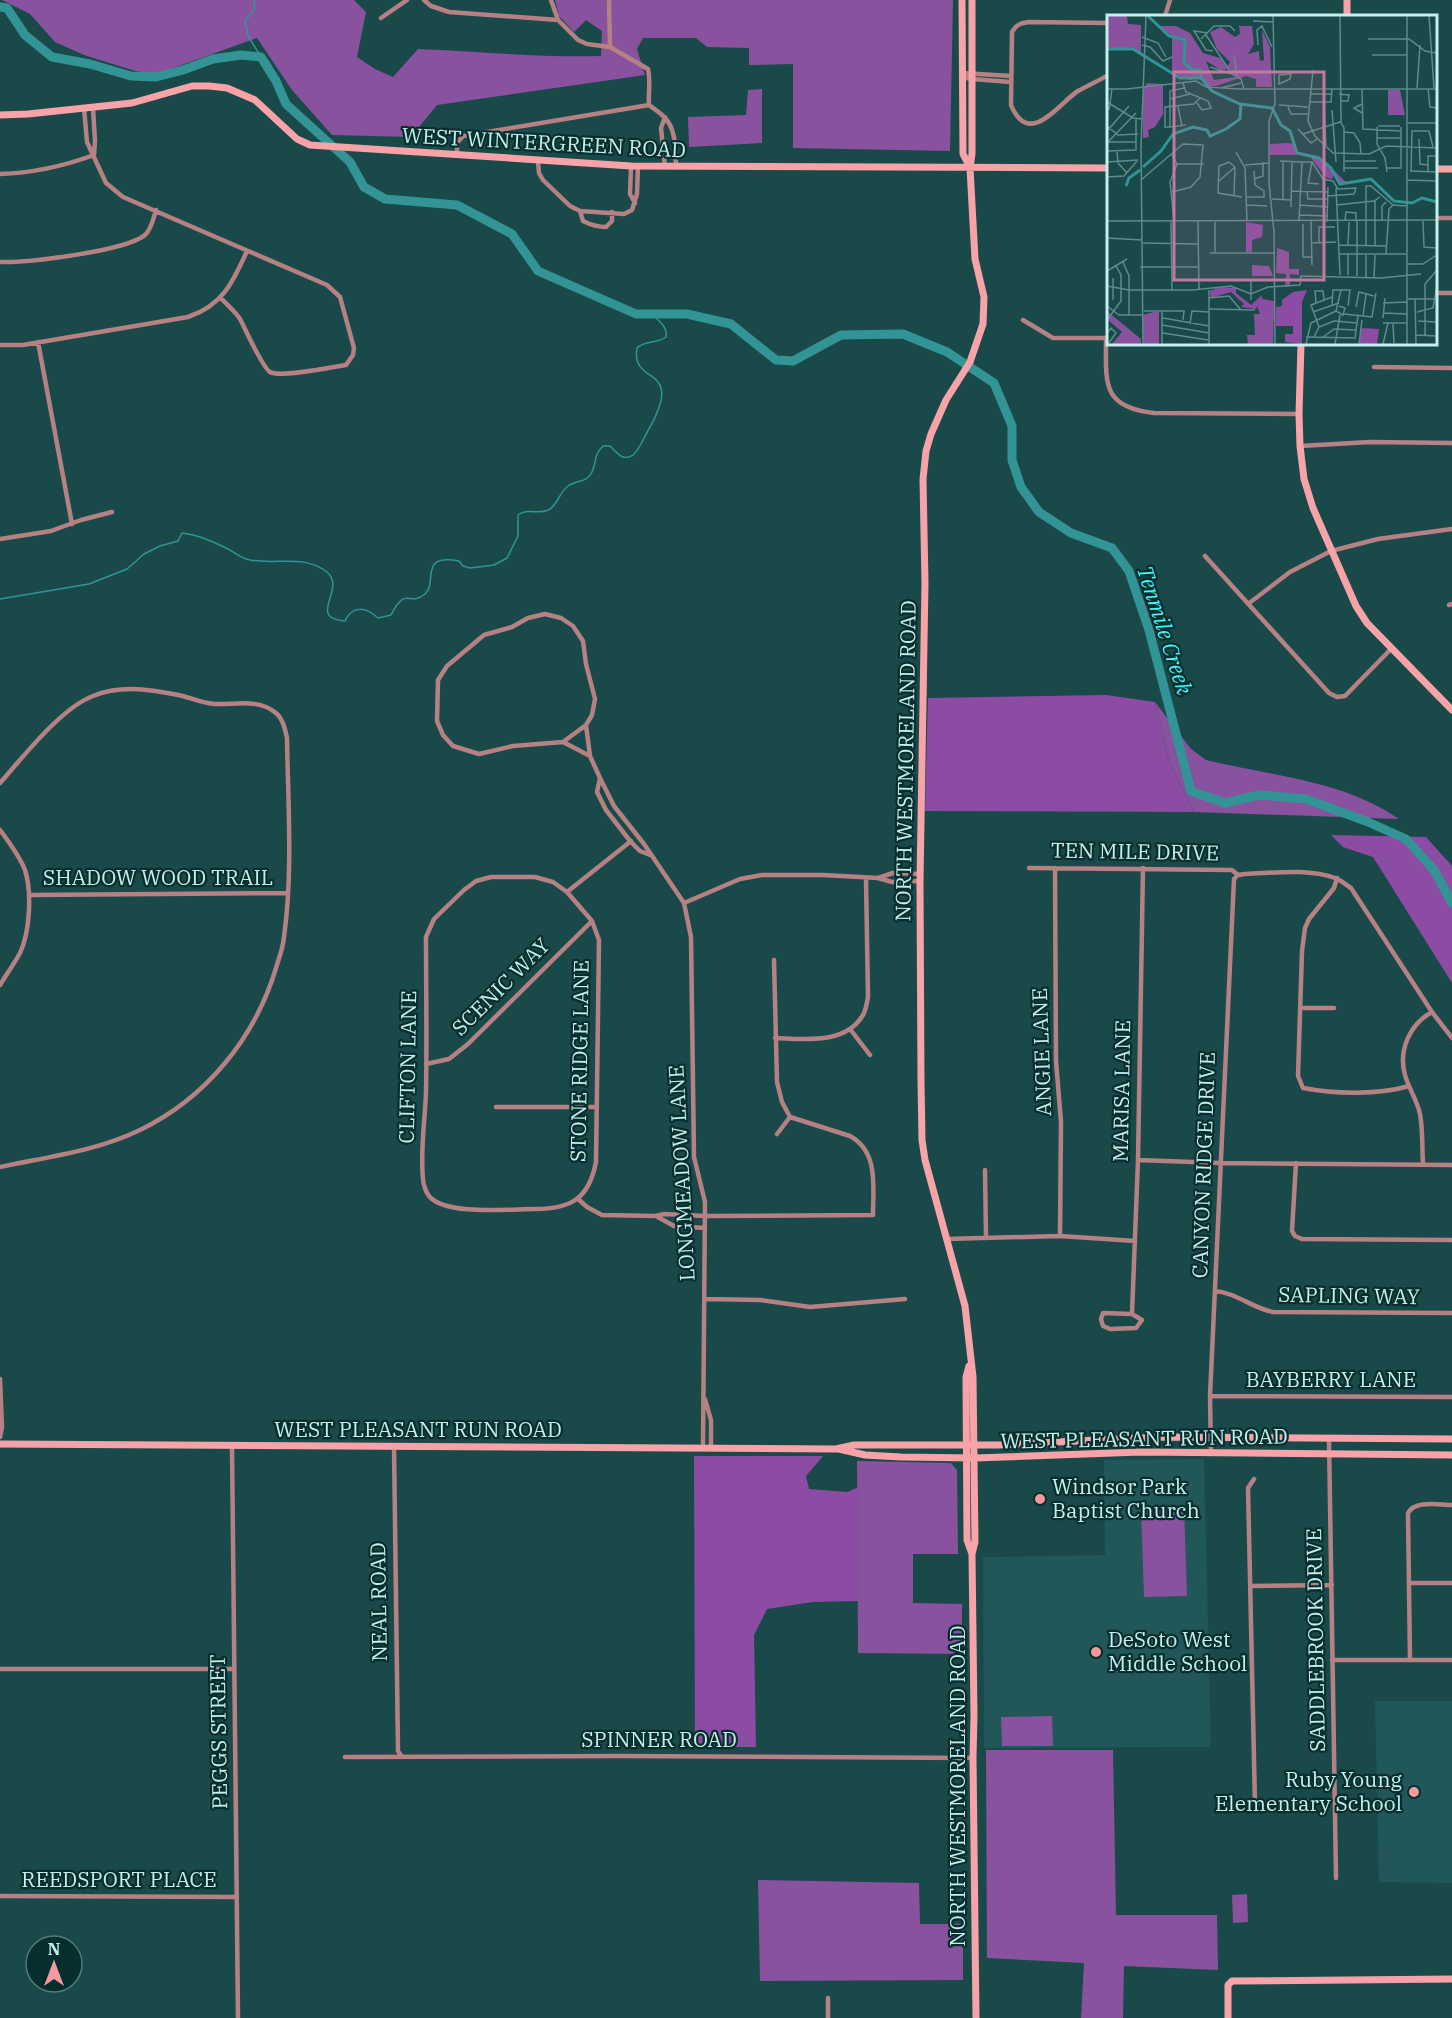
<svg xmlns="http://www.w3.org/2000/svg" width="1452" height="2018" viewBox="0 0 1452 2018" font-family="'IBM Plex Serif',serif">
  <rect width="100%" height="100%" fill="#1a494a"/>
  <path fill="#215758" d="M 1204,1459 L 1211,1747 L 984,1748 L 983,1557 L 1105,1555 L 1104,1460 Z
    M 1375,1701 L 1452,1701 L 1452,1883 L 1379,1882 Z"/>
  <path fill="#89529e" d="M 2,0 L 354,0 L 366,12 L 357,57 L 375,69 L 393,77 L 418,49 C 478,51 541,58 601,56 L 602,31 L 586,20 L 574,32 L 559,16 L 555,0 L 953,0 L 950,151 L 793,148 L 793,64 L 749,65 L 749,48 L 707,47 L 696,38 L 643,38 L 637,49 L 645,75 L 437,105 L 411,137 L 332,135 L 292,90 L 257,38 L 154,75 L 132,70 L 84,55 L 55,42 L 30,14 Z
    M 762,89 L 762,143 L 689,147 L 688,117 L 746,115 L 748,90 Z
    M 1155,702 L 1191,749 L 1206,760 C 1271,776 1343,780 1399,819 L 1194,812 L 1169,761 Z
    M 857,1461 L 951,1463 L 957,1470 L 958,1554 L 913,1554 L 913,1603 L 962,1604 L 962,1654 L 858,1653 Z
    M 1184,1506 L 1187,1596 L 1144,1597 L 1141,1508 Z
    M 1052,1716 L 1053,1746 L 1002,1746 L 1001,1717 Z
    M 986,1750 L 1113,1750 L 1116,1915 L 1217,1915 L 1218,1970 L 1124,1966 L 1123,2018 L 1081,2018 L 1084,1963 L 987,1958 Z
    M 758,1880 L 919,1883 L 920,1924 L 963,1924 L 963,1980 L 760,1981 Z
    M 1247,1894 L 1248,1922 L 1233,1923 L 1232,1895 Z"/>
  <path fill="#8c4ca4" d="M 1106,695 L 1155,702 L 1169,761 L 1194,812 L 925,811 L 928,698 Z
    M 1331,835 L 1426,837 L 1452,866 L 1452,983 L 1373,857 L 1343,847 Z
    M 694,1456 L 823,1456 L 806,1476 L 809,1489 L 847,1492 L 859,1487 L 858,1601 L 813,1602 L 767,1609 L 754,1635 L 756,1747 L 695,1747 Z"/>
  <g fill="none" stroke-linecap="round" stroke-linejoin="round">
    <path stroke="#329495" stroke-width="1.5" d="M 254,0 L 255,9 L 245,21 L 248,36 L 261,57
      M 0,599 L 89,584 L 127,569 L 144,554 L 160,546 L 178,541 L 182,533 C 199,535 214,542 230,550 C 236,554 243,559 250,560 C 276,565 304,554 327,572 C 347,589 306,618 345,621 C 352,605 366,607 378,618 L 391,615 C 407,584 408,608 425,594 C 438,583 418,553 459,561 L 463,566 L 470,568 L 494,565 L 507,558 L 518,536 L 518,515 C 528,507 539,516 550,509 C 558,503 560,492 568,486 C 576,480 587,483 592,472 C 597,461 593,456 603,446 L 610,446 C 617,453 623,462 633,455 C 640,449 645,435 650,427 C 685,363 630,387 637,348 C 645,340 657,344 666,337 C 668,327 659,321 652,314"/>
    <path stroke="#329495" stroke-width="9" d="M 0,7 L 7,8 L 25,35 L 52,57 L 90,64 L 131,76 L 156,77 L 183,70 L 213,59 L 241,55 L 261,57 L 276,81 L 286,104 L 350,162 L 364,187 L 385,199 L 457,205 L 512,234 L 538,271 L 636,314 L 687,314 L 731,324 L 776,360 L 793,361 L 841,335 L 903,334 L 947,352 L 994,383 L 1012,426 L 1012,460 L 1021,487 L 1039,512 L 1071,533 L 1112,548 L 1129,571 L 1149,630 L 1191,791 L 1225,803 L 1259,795 L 1306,799 L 1368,822 L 1406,839 L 1434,870 L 1452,903"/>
    <path stroke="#b68183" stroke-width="4.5" d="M 424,0 L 431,6 L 449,12 L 558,20
      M 551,0 L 558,20 L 578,40 L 587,44 L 610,47 L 648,69 C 651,82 648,92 649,105 C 654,109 660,112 664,117 C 677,129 675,151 676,167
      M 609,0 L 610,47
      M 1165,16 L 1170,0
      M 381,18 L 407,0
      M 1108,23 L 1029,22 C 1021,23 1017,24 1012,32 L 1011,105 C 1029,149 1059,103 1078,91 C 1088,85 1099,81 1108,75
      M 962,73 L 1011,76
      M 962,77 L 972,79 L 1011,82
      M 84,108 L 87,142 L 106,183 L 123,197 L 327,285 L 340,297 L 354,348 L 353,355 L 346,365 C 332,367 280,378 270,372 C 262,367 246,330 240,319 C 235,311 227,305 221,298
      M 93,108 L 95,141 L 94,155
      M 457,155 L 457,143 L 463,136 L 649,105
      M 538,162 L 539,173 L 543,180 L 570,206 L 580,211 L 624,214 L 632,210 L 637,194 L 638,166
      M 631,166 L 630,194 L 635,203
      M 665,167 L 661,128 L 665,117
      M 0,174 C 32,173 64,166 94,155
      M 580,211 L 583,221 C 591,225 597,227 606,227 L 612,221 L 612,212
      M 1436,218 L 1452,218
      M 0,262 C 27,263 126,251 145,235 C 152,228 153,219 156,210
      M 1436,293 L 1452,293
      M 1023,320 L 1053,338 L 1108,338
      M 1106,338 C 1106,383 1101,407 1154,413 L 1299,414
      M 38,342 L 72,524
      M 0,345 L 23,345 L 188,317 C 223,305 233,282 247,251
      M 1374,367 L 1452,368
      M 1300,446 L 1370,442 L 1452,443
      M 0,539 L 51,531 L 81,520 L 112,512
      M 1205,556 L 1329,693 L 1337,697 L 1345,696 L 1391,649
      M 1248,604 L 1290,572 L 1331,551 L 1378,539 L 1452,529
      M 1449,605 L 1452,604
      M 545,614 L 561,618 L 573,626 L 583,641 L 586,664 L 595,699 L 592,715 L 586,725 L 563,742 L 513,746 L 479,754 L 453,746 L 443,735 L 437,721 L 438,680 L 447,666 L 484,635 L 512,627 L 528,618 Z
      M 586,725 L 590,756 L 600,778 L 614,806 L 644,844 L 684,903 L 691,937 L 694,1157 L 705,1202 L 703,1448
      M 563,742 L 590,756
      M 600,778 L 597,792 L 606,810 L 630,841 L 640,851 L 650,855
      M 0,783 C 23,757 61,708 93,696 C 122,684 153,690 183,696 C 193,699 203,703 214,704 C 235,705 258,698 276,713 C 283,719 285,729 287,738 C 288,803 293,873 284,937 C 283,948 279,958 276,968 C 255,1038 206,1098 140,1130 C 97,1151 47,1157 0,1167
      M 0,830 C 9,842 19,855 25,870 C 32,892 30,932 20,953 C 14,964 6,975 0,985
      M 1029,868 L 1232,870 L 1238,875
      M 1055,868 L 1056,1061 L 1061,1122 L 1060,1236
      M 491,877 L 535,877 L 553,882 L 567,892 L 592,921 L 599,940 L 596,1162 C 589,1198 572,1209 535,1209 C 511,1209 445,1216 429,1196 C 426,1192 423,1184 423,1179 C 420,1151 425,1121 426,1092 C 427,1041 426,989 426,937 L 434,919 L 464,890 L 476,881 Z
      M 878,878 L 893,873 L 920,874
      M 1337,878 L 1334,888 L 1309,919 L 1305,928 L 1302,951 L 1298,1076 L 1303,1088 C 1334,1094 1379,1095 1409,1086
      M 567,892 L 631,841
      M 29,895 L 288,893
      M 684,903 L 740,879 L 762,875 L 823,875 L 878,878 L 892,882 L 920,881
      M 1301,1008 L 1334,1008
      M 850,1029 L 870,1055
      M 775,1038 C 805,1039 845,1045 863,1015 C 866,1010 867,1002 868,997 L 866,878
      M 426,1064 L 449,1059 L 468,1044 L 592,921
      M 496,1107 L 597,1107
      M 777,1134 L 790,1117
      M 1138,1160 L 1220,1163 L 1452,1165
      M 1296,1163 L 1292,1231 L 1295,1236 L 1302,1239 L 1452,1240
      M 1423,1165 C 1422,1148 1423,1130 1420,1114 C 1417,1100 1409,1089 1405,1075 C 1398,1050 1410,1024 1432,1012
      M 985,1170 L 986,1238
      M 578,1199 L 587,1207 L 602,1215 L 656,1216
      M 705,1228 L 674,1226 L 656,1216 L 664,1214 L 705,1216 L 873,1215 C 873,1187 879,1152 850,1136 L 790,1117 L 782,1102 L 777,1082 L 774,960
      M 946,1239 L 1060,1236 L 1135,1241
      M 1215,1291 C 1237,1293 1252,1308 1273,1312 L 1452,1313
      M 705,1299 L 760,1300 L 810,1307 L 905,1299
      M 1103,1313 L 1132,1314 L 1142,1320 L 1136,1328 L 1110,1329 L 1103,1326 L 1101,1319 Z
      M 1132,1314 L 1138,1160 L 1143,868
      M 0,1379 L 2,1427 L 0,1437
      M 1210,1396 L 1452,1397
      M 705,1399 L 711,1420 L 711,1448
      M 1329,1439 L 1336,1878
      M 232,1445 L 238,2018
      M 394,1446 L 398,1751 L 402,1757
      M 1211,1453 L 1210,1396 L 1234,879 L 1238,875 L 1245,874 C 1274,873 1308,868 1335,878 C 1341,880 1346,885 1351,888 L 1432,1012 L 1452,1038
      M 1254,1479 L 1248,1488 L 1255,1804 L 1335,1800
      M 1410,1583 L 1452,1583
      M 1250,1586 L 1332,1585
      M 1332,1660 L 1452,1660
      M 1410,1660 L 1408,1513 C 1415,1500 1439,1505 1452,1505
      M 0,1669 L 233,1669
      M 345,1757 L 618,1756 L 973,1758
      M 0,1896 L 237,1897
      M 828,1998 L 828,2018"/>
    <path stroke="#f7a3a7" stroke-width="7" d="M 962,0 L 963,154 L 970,167
      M 972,0 L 972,154 L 970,168 L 975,259 L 984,297 L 983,324 L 970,362 L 946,400 L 931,434 L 926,451 L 923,479 L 925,583 L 920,881 L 921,1081 L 922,1140 L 925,1160 L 965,1306 L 973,1377 L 975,1542 L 972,1554 L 974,1715 L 973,1758 L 976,2018
      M 1347,16 L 1347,0
      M 0,115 L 28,114 L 132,103 L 192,86 L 209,86 L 227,88 L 255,100 L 297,139 L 310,145 L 631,166 L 1108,168
      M 1436,169 L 1452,169
      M 1301,344 L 1299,414 L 1300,446 L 1304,479 L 1313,508 L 1356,606 L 1367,623 L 1452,710
      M 969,1366 L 966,1377 L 967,1540 L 972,1554
      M 0,1444 L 836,1449 L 854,1445 L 998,1445 L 1159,1437 L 1452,1439
      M 839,1449 L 865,1455 L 901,1457 L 975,1458 L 1141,1452 L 1452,1455
      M 1228,2018 L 1228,1985 L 1232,1981 L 1452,1979"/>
  </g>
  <g fill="#f49a9f" stroke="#072e2e" stroke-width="2">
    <circle cx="1040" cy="1499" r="6"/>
    <circle cx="1096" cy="1652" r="6"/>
    <circle cx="1414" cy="1792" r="6"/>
  </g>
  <g text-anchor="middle" stroke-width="4.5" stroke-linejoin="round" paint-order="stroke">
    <g font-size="21" fill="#c5eeed" stroke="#072e2e">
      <text transform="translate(544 143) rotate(3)" y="7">WEST WINTERGREEN ROAD</text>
      <text transform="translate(906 761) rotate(-89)" y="7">NORTH WESTMORELAND ROAD</text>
      <text transform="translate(1135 852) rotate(1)" y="7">TEN MILE DRIVE</text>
      <text x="158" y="885">SHADOW WOOD TRAIL</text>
      <text transform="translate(501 987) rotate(-45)" y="7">SCENIC WAY</text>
      <text transform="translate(1042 1052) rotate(-92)" y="7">ANGIE LANE</text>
      <text transform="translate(580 1061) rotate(-89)" y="7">STONE RIDGE LANE</text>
      <text transform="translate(408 1067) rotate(-89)" y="7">CLIFTON LANE</text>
      <text transform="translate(1122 1091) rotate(-89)" y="7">MARISA LANE</text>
      <text transform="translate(1204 1165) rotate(-88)" y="7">CANYON RIDGE DRIVE</text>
      <text transform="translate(682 1173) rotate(-93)" y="7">LONGMEADOW LANE</text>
      <text transform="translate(1349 1296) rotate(1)" y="7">SAPLING WAY</text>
      <text x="1331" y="1387">BAYBERRY LANE</text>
      <text x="418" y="1437">WEST PLEASANT RUN ROAD</text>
      <text transform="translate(1144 1439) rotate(-1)" y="7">WEST PLEASANT RUN ROAD</text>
      <text transform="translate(379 1602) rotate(-91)" y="7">NEAL ROAD</text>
      <text transform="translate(1316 1640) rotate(-91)" y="7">SADDLEBROOK DRIVE</text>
      <text transform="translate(219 1732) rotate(-91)" y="7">PEGGS STREET</text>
      <text x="659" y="1747">SPINNER ROAD</text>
      <text transform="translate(958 1786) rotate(-90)" y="7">NORTH WESTMORELAND ROAD</text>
      <text x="119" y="1887">REEDSPORT PLACE</text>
    </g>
    <g font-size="21" fill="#c5eeed" stroke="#072e2e" text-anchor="start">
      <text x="1052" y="1494">Windsor Park<tspan x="1052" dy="24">Baptist Church</tspan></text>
      <text x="1108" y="1647">DeSoto West<tspan x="1108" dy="24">Middle School</tspan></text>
      <text x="1402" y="1787" text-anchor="end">Ruby Young<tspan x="1402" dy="24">Elementary School</tspan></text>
    </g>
    <g font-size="22" font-style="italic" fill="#3ffafd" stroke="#072e2e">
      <text transform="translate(1165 630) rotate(72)" y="8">Tenmile Creek</text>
    </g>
  </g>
  <g transform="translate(1107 15)">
    <rect width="330" height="330" fill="#1a494a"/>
    <path d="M 0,1 L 20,1 L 21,9 L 34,10 L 34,40 L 24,33 L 0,34 ZM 52,11 L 69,11 L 83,18 L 96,38 L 113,43 L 120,51 L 123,47 L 110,34 L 103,17 L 114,12 L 128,22 L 133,19 L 132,11 L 145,11 L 147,29 L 141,39 L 152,36 L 153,46 L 157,45 L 155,15 L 163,32 L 165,72 L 149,72 L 149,64 L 139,61 L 109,71 L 101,71 L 94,61 L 83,65 L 73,61 L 65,56 L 65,21 ZM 99,46 L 114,55 L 123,54 L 129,62 L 107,65 ZM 40,68 L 56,69 L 56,99 L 48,112 L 41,115 L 42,122 L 36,123 L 36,74 ZM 281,75 L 293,75 L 298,100 L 281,100 ZM 170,233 L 182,237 L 182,254 L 192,254 L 192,260 L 183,259 L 183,271 L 178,272 L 179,259 L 169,258 ZM 145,250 L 162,251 L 166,261 L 145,261 ZM 0,296 L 34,324 L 34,329 L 5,329 L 15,317 L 1,305 ZM 47,297 L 52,297 L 52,329 L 36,329 L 36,300 ZM 147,299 L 167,299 L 166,329 L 141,329 L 140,320 L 148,320 Z" fill="#89529e" fill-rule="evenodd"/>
    <path d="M 181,128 L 186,129 L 190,140 L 162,140 L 163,129 ZM 204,143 L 214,143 L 240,168 L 231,169 L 227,159 L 225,164 L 220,163 ZM 139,207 L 156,210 L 155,222 L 145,225 L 145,237 L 139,237 ZM 112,272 L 129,273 L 129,278 L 144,290 L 155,280 L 155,284 L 167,286 L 167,299 L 153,299 L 150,291 L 149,294 L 134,292 L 137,289 L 124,277 L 104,283 L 103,276 ZM 200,275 L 195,287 L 195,329 L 178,327 L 178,319 L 186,319 L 186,311 L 169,311 L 169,292 L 175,291 L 175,285 L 186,277 ZM 254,313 L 272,314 L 270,329 L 252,329 Z" fill="#8c4ca4"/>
    <path fill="none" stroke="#329495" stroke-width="3" d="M 41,1 L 62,21 L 78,25 L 77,48 L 86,55 L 93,55 L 94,63M 0,34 L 26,34 L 73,63 L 94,63 L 105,76 L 133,89 L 165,93 L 174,110 L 183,116 L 190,138 L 212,143 L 224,153 L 233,169 L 264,164 L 287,186 L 305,188 L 315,183 L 330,187M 36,152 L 54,136 L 66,119 L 86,112 L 100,115 L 103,121 L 119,114 L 133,104 L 134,89M 19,171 L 22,163 L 33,155"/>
    <path fill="none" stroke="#5e8b8b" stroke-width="1.5" d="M 166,1 L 168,89 L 162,106 L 162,168 L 167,217M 233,1 L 234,107M 300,1 L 300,329M 322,1 L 327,73M 146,6 L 166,7M 101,18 L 87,16 L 99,35 L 106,36M 99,20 L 125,59 L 134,64 L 137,74M 35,22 L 51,28 L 59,42M 94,24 L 107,11 L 123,11 L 128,16M 261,24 L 302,24 L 318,36 L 330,38M 35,30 L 43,32 L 56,46 L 65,42M 151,30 L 150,15 L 155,11 L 165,32M 127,40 L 130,62M 265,40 L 300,40M 103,52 L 125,59M 206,55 L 201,106 L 208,121 L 226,138 L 262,139 L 279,131 L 330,133M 184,59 L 183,64 L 172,69 L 172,60 ZM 76,68 L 79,77 L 101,86 L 104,93 L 95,95 L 90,88M 77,73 L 63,76 L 63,112 L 79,110M 114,73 L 134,68M 310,73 L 313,30M 0,74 L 21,74M 20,74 L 89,66 L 99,72 L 132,74 L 330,74M 255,74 L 256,114 L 294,116M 321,74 L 323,92 L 330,93M 203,79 L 225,79M 232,79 L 242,80 L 241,86 L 234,86M 63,84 L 83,79M 0,87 L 26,103 L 35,104M 203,87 L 224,87 L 225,74M 217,87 L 219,132M 172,90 L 201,92M 71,92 L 75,111M 181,92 L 184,99 L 201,99M 2,95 L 5,74M 225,95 L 229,147M 255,98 L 247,93 L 255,89M 233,106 L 237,113 L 237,157M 301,108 L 330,108M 0,111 L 11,120 L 31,119M 271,111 L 293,111M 63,112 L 58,112 L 58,92 L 87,89 L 93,83M 270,112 L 270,129 L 278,143 L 280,157M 191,114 L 204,128 L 210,124M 0,116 L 22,91M 237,117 L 247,118 L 253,128 L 254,139M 196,119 L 233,107M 270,123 L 294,123M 312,124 L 313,149 L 321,150M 1,127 L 29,127M 0,128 L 29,98M 0,136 L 29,135 L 29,104M 10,137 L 11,148 L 20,158M 129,137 L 138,153 L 140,206M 65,140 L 70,149 L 63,167 L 67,205M 173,146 L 195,147M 176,146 L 176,184M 238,146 L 269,146M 0,147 L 31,145M 205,147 L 201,168 L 212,169M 70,149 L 97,149M 138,150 L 162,148M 128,152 L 122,147 L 112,151 L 111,178 L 135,182M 237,153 L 271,153M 280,153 L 294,153 L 294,112M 303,156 L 330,157M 304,156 L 305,116 L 322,116 L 326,132M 321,157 L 321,141 L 330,141M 0,162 L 17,161 L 30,146M 147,164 L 156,161 L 156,147M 34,165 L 76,129 L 96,130 L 93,162 L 84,172 L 65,177M 300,165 L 330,166M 112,166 L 128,152M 229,173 L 233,260M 184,176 L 221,177M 200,177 L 201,184 L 221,184M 127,180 L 128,152M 140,182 L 157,182 L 157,176 L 148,170 L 147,156M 165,184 L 184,185M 140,190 L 160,191M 193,190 L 220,192M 229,190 L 267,186 L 273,182M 184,192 L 185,146M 192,200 L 220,201M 64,205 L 65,275M 192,205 L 195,147 L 205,147 L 216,164 L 226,166 L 231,174 L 249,173 L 247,179 L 221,181M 204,205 L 205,250M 238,205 L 239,197 L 249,198 L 249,205M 275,205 L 275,191 L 279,187M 0,206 L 330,205M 91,206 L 92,275M 316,206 L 317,232 L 330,233M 108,207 L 108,238M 220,207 L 221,172M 196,209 L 196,242 L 205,242M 167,215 L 168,329M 0,223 L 35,225M 36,228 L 91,229M 204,228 L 229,227M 212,228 L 212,212 L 228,212M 231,230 L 279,231M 241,230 L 242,207M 259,231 L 259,171 L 264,171 L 286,190 L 300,191M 268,231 L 268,185M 103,238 L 167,238M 232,239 L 299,239M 241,239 L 241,260M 279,239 L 282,194 L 286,190M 16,247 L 22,261 L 22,300M 300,249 L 316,249 L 328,241M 33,252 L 92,252M 0,256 L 20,244M 250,261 L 250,206M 259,262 L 259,240M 267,262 L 268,240M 144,266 L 144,285M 0,271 L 22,275 L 86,275 L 124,271 L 144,279 L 161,272 L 193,270 L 194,261 L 274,263 L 314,259M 102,283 L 122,281 L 134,295M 301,284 L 330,284M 308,284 L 309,329M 6,285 L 6,263M 209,288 L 208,276 L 216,276 L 217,285M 276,288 L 300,287M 225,290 L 226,275 L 243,275 L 241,291M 0,291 L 12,300 L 36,300M 232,291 L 238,293 L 236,300 L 229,296 L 234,275M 249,292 L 252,277 L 267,281M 103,294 L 148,295M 37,296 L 77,296 L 76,305M 206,297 L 232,288M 310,297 L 326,293 L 330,270M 277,298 L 300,299M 237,299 L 265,302 L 269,278M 256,301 L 259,279M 56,303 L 102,311M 276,303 L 278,283M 0,305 L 14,286 L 14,260 L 9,251M 311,306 L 330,307M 276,308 L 300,308M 83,309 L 85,296 L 102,297M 286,309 L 287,328M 55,310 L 102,318M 212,312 L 204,290 L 225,282M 0,318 L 4,313 L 9,318 L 1,329M 56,318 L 101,325M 309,320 L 330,321M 318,320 L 318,269 L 330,255M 199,322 L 248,323 L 251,300M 207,322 L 212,312 L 227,306 L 250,308M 215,323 L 227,314 L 249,315M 36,329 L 34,130 L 39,1M 55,329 L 55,296M 102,329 L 102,275M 199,329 L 204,308 L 229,296M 228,329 L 233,300M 252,329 L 255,305M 276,329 L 281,308"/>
    <path fill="#c3789d" fill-opacity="0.15" stroke="#c3789d" stroke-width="3" d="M 67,57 L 217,57 L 217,265 L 67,265 Z"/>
    <rect width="330" height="330" fill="none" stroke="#c5eeed" stroke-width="3"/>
  </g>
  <g transform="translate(54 1964)"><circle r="28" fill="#072e2e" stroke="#537b7a" stroke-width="1.5"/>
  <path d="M0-4.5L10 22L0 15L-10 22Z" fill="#f49a9f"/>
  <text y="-9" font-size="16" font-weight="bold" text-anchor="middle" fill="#c5eeed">N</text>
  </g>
</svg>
